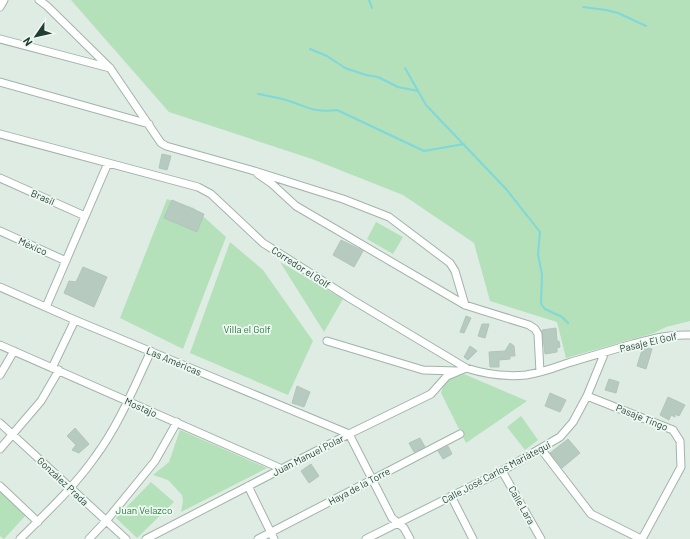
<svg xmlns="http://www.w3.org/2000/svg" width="690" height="539" viewBox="0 0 690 539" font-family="Barlow,sans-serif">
  <rect width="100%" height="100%" fill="#dfece4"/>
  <path fill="#b4e0ba" d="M 71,0 L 690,0 L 690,321 L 666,327 L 654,333 L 566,358 L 557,322 L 490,301 L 474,243 L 403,195 L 312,159 L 169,112 Z
    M 167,199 L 194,208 L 226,237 L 183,349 L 120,318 Z
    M 376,222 L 403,237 L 393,254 L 367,239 Z
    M 230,242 L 263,270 L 313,341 L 288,395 L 190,353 Z
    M 280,262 L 343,299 L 324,332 Z
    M 464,374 L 527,401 L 466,443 L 441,393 C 444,380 452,377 464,374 Z
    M 521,416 L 538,440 L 525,450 L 507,427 Z
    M 180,430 L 267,468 L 181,512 L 183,501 L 182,495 L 168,480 L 153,475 L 169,462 Z
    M 151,482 L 174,502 L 137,538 L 116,518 Z
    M 0,491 L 26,515 L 4,539 L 0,536 Z"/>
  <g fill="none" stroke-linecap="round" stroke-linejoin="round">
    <path stroke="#7fd8d9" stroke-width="2" d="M 369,0 L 372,8
      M 583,7 L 606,10 L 618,13 L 646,26
      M 310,49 L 327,56 L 345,68 L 366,75 L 378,77 L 398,87 L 418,91
      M 405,68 L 426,105 L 507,190 L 540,232 L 538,254 L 542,275 L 541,304 L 545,309 L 562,317 L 568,323
      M 258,94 C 268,96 279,98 289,101 C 309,107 314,113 337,110 L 424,151 L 464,144"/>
  </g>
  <path fill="#b7cabf" stroke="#b0c6ba" d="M 162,154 L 171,156 L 167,170 L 159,168 Z
    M 172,200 L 204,214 L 197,232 L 164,218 Z
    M 341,240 L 363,251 L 354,267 L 333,255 Z
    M 83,267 L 107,277 L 94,307 L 64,293 L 69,281 L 76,282 Z
    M 466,316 L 471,318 L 464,333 L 460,332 Z
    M 482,324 L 489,324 L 485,338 L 478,336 Z
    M 556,328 L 557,341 L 559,341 L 560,347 L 557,348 L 557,352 L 545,354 L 542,330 Z
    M 510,343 L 514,346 L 515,356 L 510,356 L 510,359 L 499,360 L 499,367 L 490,367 L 489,352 L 505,351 Z
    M 470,346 L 477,351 L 468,360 L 464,357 Z
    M 643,347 L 652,349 L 646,369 L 637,366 Z
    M 609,379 L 619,382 L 616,393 L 605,390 Z
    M 297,386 L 310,392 L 304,407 L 292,403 Z
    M 550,393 L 566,400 L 560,412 L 545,406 Z
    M 668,397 L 685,405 L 679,416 L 675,414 L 675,417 L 671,415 L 669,420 L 660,415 Z
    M 75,428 L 89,444 L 79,453 L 72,450 L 76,445 L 67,436 Z
    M 420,438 L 425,447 L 414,452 L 409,443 Z
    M 568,439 L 580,453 L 562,468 L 550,453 Z
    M 448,446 L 452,454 L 443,459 L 438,451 Z
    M 311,464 L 319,476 L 309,483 L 301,471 Z"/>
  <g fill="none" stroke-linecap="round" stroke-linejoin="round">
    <defs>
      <path id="minor" d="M 39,0 L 47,6 L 110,68 L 161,143 L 166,146 L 251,170 L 343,199 L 389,217 L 450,263 L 455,271 L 465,305
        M 0,7 L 4,0
        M 0,39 L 110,68
        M 0,82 L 149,124
        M 0,134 L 198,187 L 211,194 L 263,243 L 351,299 L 466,368 C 485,374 506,377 526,375 C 541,373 554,368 568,363 C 589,357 611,350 633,344 C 652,339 670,334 690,335
        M 258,174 L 271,183 L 296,206 L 465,305 L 529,325 L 535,329 L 538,334 L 540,372
        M 0,178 L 85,216
        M 0,231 L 66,261
        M 0,287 L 75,320 L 349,434
        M 46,307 L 108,163
        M 327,341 L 423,370 L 457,371
        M 0,345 L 282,469
        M 52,368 L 75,320
        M 0,375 L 14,351
        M 587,396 L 673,430 L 680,441 L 681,467 L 642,539
        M 0,423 L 126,539
        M 349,434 L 392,518 L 404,528 L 410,539
        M 0,449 L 41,401 L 59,370
        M 541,449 L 591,514 L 641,539
        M 502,471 L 541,539
        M 0,486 L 38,522
        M 248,486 L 274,539
        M 451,496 L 473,539
        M 20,539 C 46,513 74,487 95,457 C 119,425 134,387 151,351
        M 89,539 L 106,521 L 155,461 L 177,422
        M 146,539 L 349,434 L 431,394 L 447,376 L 466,368
        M 258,539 L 460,434
        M 366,539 L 502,471 L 560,437 L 573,422 L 587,396 L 605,352"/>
    </defs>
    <use href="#minor" stroke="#a1b4aa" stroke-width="9"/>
    <use href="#minor" stroke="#fff" stroke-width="7"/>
  </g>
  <g text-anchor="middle" stroke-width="3.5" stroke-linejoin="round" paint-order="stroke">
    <g font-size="10" fill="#1e3e30" stroke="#eff8f3">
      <text transform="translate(43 197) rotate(24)" y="4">Brasil</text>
      <text transform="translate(33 246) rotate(24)" y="4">México</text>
      <text transform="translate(301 267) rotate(33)" y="4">Corredor el Golf</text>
      <text transform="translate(648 342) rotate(-13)" y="4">Pasaje El Golf</text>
      <text transform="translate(174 361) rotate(23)" y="4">Las Américas</text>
      <text transform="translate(141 407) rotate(24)" y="4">Mostajo</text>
      <text transform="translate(642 417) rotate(22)" y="4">Pasaje Tingo</text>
      <text transform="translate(308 455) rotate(-27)" y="4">Juan Manuel Polar</text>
      <text transform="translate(496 472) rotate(-28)" y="4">Calle José Carlos Mariátegui</text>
      <text transform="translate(63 481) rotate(43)" y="4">González Prada</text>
      <text transform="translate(359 486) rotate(-28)" y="4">Haya de la Torre</text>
      <text transform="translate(522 505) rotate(60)" y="4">Calle Lara</text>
    </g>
    <g font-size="10" fill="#237a38" stroke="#eff8f3">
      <text x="247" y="333">Villa el Golf</text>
      <text x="144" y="514">Juan Velazco</text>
    </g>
  </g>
  <g transform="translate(36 36) rotate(236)" stroke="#eff8f3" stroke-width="3" paint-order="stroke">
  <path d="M0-3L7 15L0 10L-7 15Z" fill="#1e3e30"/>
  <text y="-6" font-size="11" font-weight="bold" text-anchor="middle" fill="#1e3e30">N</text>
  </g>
</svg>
